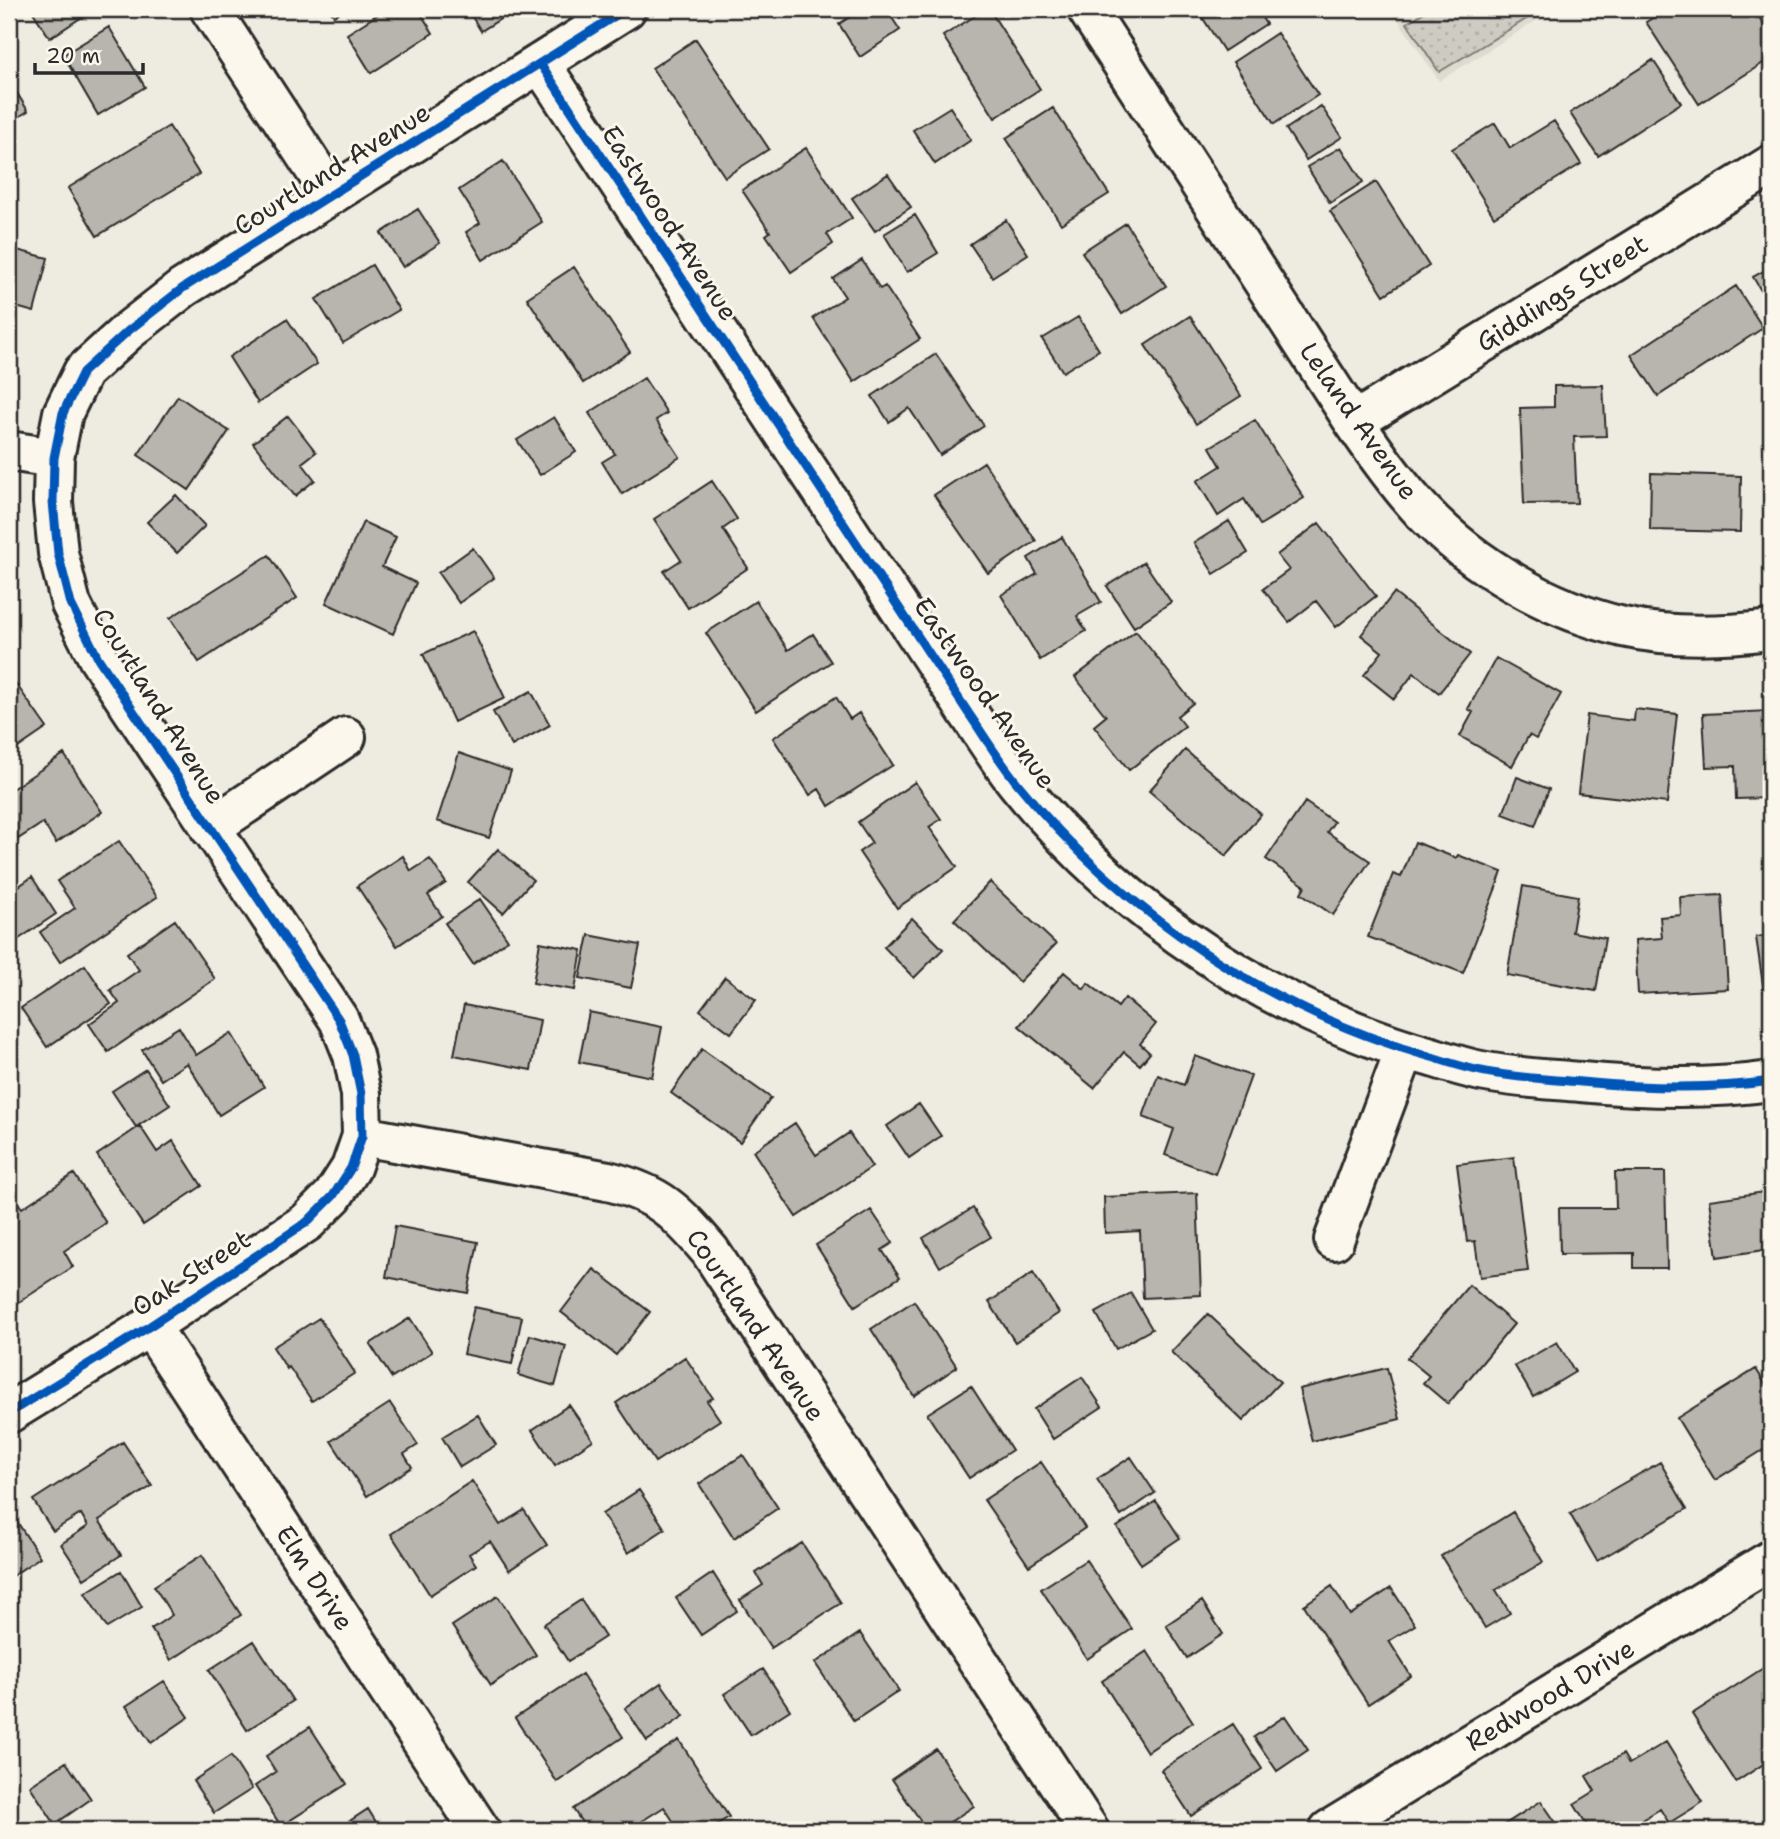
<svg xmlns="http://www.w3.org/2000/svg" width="1780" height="1839" viewBox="0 0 1780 1839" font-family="'Shantell Sans',sans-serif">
  <defs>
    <pattern id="grass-dots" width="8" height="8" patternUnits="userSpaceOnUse" patternTransform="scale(1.75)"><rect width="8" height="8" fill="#cecbc2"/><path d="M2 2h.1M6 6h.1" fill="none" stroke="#b1aea7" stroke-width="1.8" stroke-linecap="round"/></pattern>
  </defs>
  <rect width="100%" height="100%" fill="#eeebe0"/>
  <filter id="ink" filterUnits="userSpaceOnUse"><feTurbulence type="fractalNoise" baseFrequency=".0143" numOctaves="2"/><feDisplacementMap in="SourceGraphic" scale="14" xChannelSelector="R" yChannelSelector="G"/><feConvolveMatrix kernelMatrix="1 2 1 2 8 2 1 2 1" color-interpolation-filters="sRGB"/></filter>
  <g filter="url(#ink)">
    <path fill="#dedbd1" d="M 1391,9 L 1555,9 L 1439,81 Z"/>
    <path fill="url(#grass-dots)" stroke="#7c7b76" stroke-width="2" d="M 1429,9 L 1543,9 L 1439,72 L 1407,23 Z"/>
    <path fill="#b8b5ae" stroke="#2b2b2b" stroke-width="2" d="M 31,9 L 94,9 L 50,38 Z
      M 329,9 L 345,9 L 334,16 Z
      M 386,9 L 418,9 L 433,33 L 371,73 L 347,34 Z
      M 467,9 L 516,9 L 481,31 Z
      M 862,9 L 886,9 L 900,30 L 860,57 L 839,24 Z
      M 986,9 L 989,9 L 1040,89 L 995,118 L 943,36 Z
      M 1197,9 L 1256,9 L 1266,24 L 1224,51 Z
      M 1667,9 L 1754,9 L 1771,36 L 1771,58 L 1699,104 L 1646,22 Z
      M 109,27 L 145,87 L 98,115 L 63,55 Z
      M 1277,33 L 1318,95 L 1274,124 L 1233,62 Z
      M 696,39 L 769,149 L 725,177 L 652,68 Z
      M 1653,60 L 1681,103 L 1598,156 L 1570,113 Z
      M 9,80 L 28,111 L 9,123 Z
      M 1321,106 L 1342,137 L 1306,160 L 1286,129 Z
      M 950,107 L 971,140 L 935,164 L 913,130 Z
      M 1053,108 L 1109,194 L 1061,224 L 1006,138 Z
      M 1554,121 L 1581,164 L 1494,217 L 1452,149 L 1495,123 L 1510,148 Z
      M 169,126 L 199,174 L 97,236 L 68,188 Z
      M 1341,147 L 1363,182 L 1330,203 L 1307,167 Z
      M 806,148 L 852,218 L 827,234 L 833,244 L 791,272 L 766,235 L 770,232 L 742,190 Z
      M 503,161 L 542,222 L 483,260 L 466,232 L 480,223 L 459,190 Z
      M 888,174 L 911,207 L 875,231 L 852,198 Z
      M 1376,182 L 1429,266 L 1384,295 L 1330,211 Z
      M 418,209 L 440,243 L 403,267 L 381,233 Z
      M 915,215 L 938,253 L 907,272 L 884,234 Z
      M 1006,220 L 1028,254 L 992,277 L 970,244 Z
      M 1126,223 L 1166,286 L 1122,314 L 1082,252 Z
      M 9,248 L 48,258 L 34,312 L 9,305 Z
      M 862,260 L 880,289 L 885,286 L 920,339 L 854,382 L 813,318 L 845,297 L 833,279 Z
      M 372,265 L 399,310 L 343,343 L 316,299 Z
      M 574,267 L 630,352 L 583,383 L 527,298 Z
      M 1771,267 L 1771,308 L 1753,277 Z
      M 1736,286 L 1763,328 L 1658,396 L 1631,355 Z
      M 1190,316 L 1241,396 L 1196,424 L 1145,345 Z
      M 1078,317 L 1099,350 L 1063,372 L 1042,339 Z
      M 287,319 L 317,364 L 258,403 L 229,357 Z
      M 936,354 L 984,426 L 940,455 L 909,408 L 889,422 L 872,396 Z
      M 644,378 L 667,413 L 656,420 L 680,457 L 622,494 L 602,462 L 615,454 L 589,413 Z
      M 1603,385 L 1606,436 L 1574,437 L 1577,503 L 1524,504 L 1520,408 L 1554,407 L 1554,386 Z
      M 178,396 L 229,431 L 189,490 L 138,455 Z
      M 288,416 L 316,452 L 302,463 L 315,480 L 295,496 L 253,443 Z
      M 554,417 L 576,452 L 540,475 L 517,440 Z
      M 1255,420 L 1304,498 L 1260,525 L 1244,499 L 1218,516 L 1197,481 L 1221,466 L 1210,447 Z
      M 984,462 L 1036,541 L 988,573 L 934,495 Z
      M 1651,473 L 1741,476 L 1740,532 L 1650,530 Z
      M 712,481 L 737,519 L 723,529 L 748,568 L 688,608 L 664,571 L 681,560 L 654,519 Z
      M 176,495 L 205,526 L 177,553 L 147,522 Z
      M 1229,521 L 1248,553 L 1214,574 L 1194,543 Z
      M 363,522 L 396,537 L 382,567 L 416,583 L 393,634 L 326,603 Z
      M 1319,523 L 1376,596 L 1336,627 L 1316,601 L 1289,622 L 1263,589 L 1289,570 L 1277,555 Z
      M 1062,537 L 1101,602 L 1077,616 L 1086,631 L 1040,660 L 1001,595 L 1037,574 L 1028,558 Z
      M 473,548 L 494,578 L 459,603 L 438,573 Z
      M 269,555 L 297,598 L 199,662 L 170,618 Z
      M 1144,562 L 1171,602 L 1134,627 L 1107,586 Z
      M 1394,593 L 1470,654 L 1439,693 L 1414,673 L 1394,699 L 1364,675 L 1382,652 L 1361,635 Z
      M 756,601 L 788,650 L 813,634 L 831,662 L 756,711 L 706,633 Z
      M 473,631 L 505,698 L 454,722 L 423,654 Z
      M 1136,631 L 1193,703 L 1177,716 L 1185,726 L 1129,770 L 1094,726 L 1106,716 L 1075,677 Z
      M 1496,658 L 1561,694 L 1536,739 L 1529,735 L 1512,766 L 1460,736 L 1473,712 L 1468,709 Z
      M 9,674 L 47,728 L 9,754 Z
      M 531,691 L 550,725 L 512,746 L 493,712 Z
      M 836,697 L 850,719 L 859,713 L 893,765 L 829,806 L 819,789 L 810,795 L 773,738 Z
      M 1635,709 L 1677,714 L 1667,803 L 1578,793 L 1587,715 L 1634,721 Z
      M 1770,711 L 1771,732 L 1771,812 L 1770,798 L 1736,799 L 1735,766 L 1706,767 L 1703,714 Z
      M 1185,750 L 1261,814 L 1226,856 L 1149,791 Z
      M 459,753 L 511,771 L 489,838 L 437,821 Z
      M 64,754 L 102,812 L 56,843 L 43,823 L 18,839 L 9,824 L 9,791 Z
      M 1517,777 L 1549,789 L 1535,826 L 1503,814 Z
      M 915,782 L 941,819 L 929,827 L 957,867 L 897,908 L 859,852 L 872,843 L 858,822 Z
      M 1305,802 L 1334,822 L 1327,832 L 1370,861 L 1333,915 L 1301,893 L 1305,886 L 1266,859 Z
      M 119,841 L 157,897 L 60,962 L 40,932 L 75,908 L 57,881 Z
      M 1415,842 L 1456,858 L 1458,855 L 1502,872 L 1463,973 L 1368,937 L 1393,874 L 1401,877 Z
      M 498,849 L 533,880 L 503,913 L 468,882 Z
      M 403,856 L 411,871 L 430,859 L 446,883 L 428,895 L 442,916 L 397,946 L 357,886 Z
      M 32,877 L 56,914 L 10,945 L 9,893 Z
      M 990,882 L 1056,944 L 1019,982 L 954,920 Z
      M 1523,886 L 1578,896 L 1572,932 L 1605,938 L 1596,991 L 1507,975 Z
      M 1722,895 L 1728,989 L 1638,994 L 1635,940 L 1662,938 L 1660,917 L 1681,915 L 1680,897 Z
      M 480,899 L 508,940 L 473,964 L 445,923 Z
      M 912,918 L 943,949 L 914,978 L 884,947 Z
      M 175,920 L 215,979 L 108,1052 L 89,1024 L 119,1003 L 110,990 L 139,970 L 127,953 Z
      M 589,935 L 640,945 L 631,988 L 580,978 Z
      M 1771,935 L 1771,991 L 1764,992 L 1756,937 Z
      M 540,942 L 582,950 L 575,990 L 533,983 Z
      M 85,965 L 111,1004 L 47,1047 L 21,1008 Z
      M 1064,972 L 1084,989 L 1088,983 L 1118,1007 L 1125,998 L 1156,1024 L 1140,1044 L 1150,1053 L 1140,1065 L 1124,1052 L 1094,1088 L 1019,1026 Z
      M 725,977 L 756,1000 L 731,1033 L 700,1010 Z
      M 464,1005 L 540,1020 L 531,1070 L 454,1055 Z
      M 589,1012 L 662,1027 L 652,1077 L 579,1062 Z
      M 179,1027 L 196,1055 L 231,1033 L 264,1087 L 219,1115 L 187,1063 L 161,1080 L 142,1050 Z
      M 702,1049 L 771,1098 L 740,1142 L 671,1093 Z
      M 1195,1056 L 1251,1076 L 1215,1174 L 1165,1155 L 1174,1129 L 1143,1117 L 1158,1075 L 1184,1085 Z
      M 146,1069 L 170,1105 L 136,1127 L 112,1091 Z
      M 919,1104 L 941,1136 L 909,1158 L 887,1126 Z
      M 795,1123 L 816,1155 L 849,1133 L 872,1167 L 796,1217 L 753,1151 Z
      M 140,1126 L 157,1152 L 173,1141 L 202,1186 L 143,1225 L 97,1155 Z
      M 1514,1157 L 1528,1271 L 1480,1277 L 1475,1241 L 1467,1242 L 1457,1164 Z
      M 1771,1168 L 1771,1249 L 1717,1257 L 1709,1200 L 1765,1192 L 1762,1170 Z
      M 1615,1172 L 1665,1172 L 1667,1268 L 1634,1268 L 1634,1253 L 1560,1254 L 1559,1208 L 1616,1208 Z
      M 74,1174 L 106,1223 L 64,1251 L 73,1267 L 16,1304 L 9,1294 L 9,1191 L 22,1208 Z
      M 1197,1193 L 1201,1295 L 1143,1298 L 1140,1231 L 1105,1233 L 1104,1197 Z
      M 973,1208 L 991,1237 L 940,1267 L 923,1238 Z
      M 871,1210 L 893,1243 L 882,1250 L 900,1277 L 855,1306 L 816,1245 Z
      M 395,1226 L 478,1242 L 468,1293 L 386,1277 Z
      M 594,1269 L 650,1312 L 616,1355 L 561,1312 Z
      M 1033,1273 L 1059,1313 L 1015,1342 L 989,1302 Z
      M 1469,1285 L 1514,1324 L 1448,1404 L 1423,1383 L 1429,1376 L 1407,1358 Z
      M 1131,1293 L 1152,1329 L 1116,1349 L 1096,1313 Z
      M 914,1301 L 957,1367 L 914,1396 L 871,1329 Z
      M 474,1307 L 522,1317 L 512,1364 L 463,1354 Z
      M 1208,1314 L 1280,1382 L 1243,1421 L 1171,1352 Z
      M 319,1318 L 355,1373 L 312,1401 L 289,1367 L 287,1369 L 273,1347 Z
      M 410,1318 L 432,1352 L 392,1378 L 370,1344 Z
      M 530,1335 L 566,1346 L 555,1386 L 518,1375 Z
      M 1557,1342 L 1575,1372 L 1533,1397 L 1515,1366 Z
      M 685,1357 L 713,1398 L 707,1401 L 720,1420 L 655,1462 L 616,1403 Z
      M 1387,1368 L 1400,1419 L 1312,1441 L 1299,1389 Z
      M 1756,1369 L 1771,1393 L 1771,1451 L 1768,1447 L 1715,1480 L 1677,1418 Z
      M 1082,1377 L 1102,1407 L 1053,1439 L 1034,1409 Z
      M 971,1386 L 1012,1450 L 969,1478 L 927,1414 Z
      M 390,1403 L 418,1445 L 404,1454 L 412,1467 L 367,1496 L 331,1441 Z
      M 569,1405 L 593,1440 L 555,1465 L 532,1430 Z
      M 478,1415 L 496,1445 L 460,1467 L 442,1437 Z
      M 123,1442 L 152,1486 L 99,1520 L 121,1555 L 84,1579 L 61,1544 L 88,1526 L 81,1514 L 53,1531 L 33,1500 Z
      M 743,1455 L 778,1508 L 734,1538 L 699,1484 Z
      M 1131,1457 L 1155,1493 L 1121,1516 L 1097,1479 Z
      M 1041,1462 L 1085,1528 L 1029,1566 L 984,1500 Z
      M 1660,1462 L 1687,1509 L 1597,1561 L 1570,1514 Z
      M 472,1481 L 500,1525 L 524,1510 L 547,1545 L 509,1570 L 490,1541 L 469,1554 L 476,1565 L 430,1595 L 391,1534 Z
      M 639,1490 L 665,1529 L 628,1553 L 602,1514 Z
      M 1156,1501 L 1180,1538 L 1141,1564 L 1117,1527 Z
      M 1513,1512 L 1543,1562 L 1496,1590 L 1510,1613 L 1485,1628 L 1441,1556 Z
      M 12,1514 L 40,1557 L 9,1578 L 9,1516 Z
      M 802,1543 L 841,1603 L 771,1648 L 740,1600 L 763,1585 L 756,1573 Z
      M 202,1555 L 241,1615 L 171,1660 L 151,1629 L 172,1615 L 154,1586 Z
      M 1086,1560 L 1132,1629 L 1087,1659 L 1041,1589 Z
      M 121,1571 L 142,1607 L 107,1628 L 85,1593 Z
      M 713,1573 L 737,1611 L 701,1635 L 676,1598 Z
      M 1332,1586 L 1350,1615 L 1391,1588 L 1415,1625 L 1389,1641 L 1411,1676 L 1368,1704 L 1304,1605 Z
      M 498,1596 L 536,1655 L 491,1685 L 452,1626 Z
      M 581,1600 L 605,1637 L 568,1661 L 544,1624 Z
      M 1202,1601 L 1223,1634 L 1187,1658 L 1166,1625 Z
      M 860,1633 L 899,1691 L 854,1721 L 815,1663 Z
      M 254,1641 L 293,1701 L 247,1730 L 209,1670 Z
      M 1147,1651 L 1193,1722 L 1147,1752 L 1102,1681 Z
      M 1771,1663 L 1771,1759 L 1736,1782 L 1692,1714 Z
      M 763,1669 L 790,1710 L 751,1735 L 724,1694 Z
      M 582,1674 L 623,1737 L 557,1782 L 515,1718 Z
      M 164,1681 L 189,1717 L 151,1743 L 126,1706 Z
      M 661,1683 L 684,1716 L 647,1741 L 625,1708 Z
      M 1285,1716 L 1308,1750 L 1277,1771 L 1254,1737 Z
      M 1233,1724 L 1262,1769 L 1191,1816 L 1161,1770 Z
      M 310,1727 L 347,1784 L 281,1826 L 255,1786 L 276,1772 L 266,1756 Z
      M 679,1740 L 729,1817 L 708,1830 L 679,1830 L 664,1807 L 642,1821 L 647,1830 L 587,1830 L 573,1809 Z
      M 1666,1742 L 1703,1802 L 1669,1823 L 1660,1809 L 1632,1826 L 1634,1830 L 1590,1830 L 1574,1804 L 1595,1791 L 1586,1776 L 1623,1754 L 1629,1764 Z
      M 936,1749 L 974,1806 L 938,1830 L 927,1830 L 892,1779 Z
      M 231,1756 L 252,1789 L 214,1813 L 193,1781 Z
      M 66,1762 L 91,1799 L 55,1824 L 30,1786 Z
      M 1541,1801 L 1561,1830 L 1496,1830 Z
      M 368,1809 L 381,1830 L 336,1830 Z"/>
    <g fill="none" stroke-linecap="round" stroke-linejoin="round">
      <defs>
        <path id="minor" d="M 210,9 L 331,194
          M 1087,9 L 1354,422 C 1375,453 1396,483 1422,511 C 1475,567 1548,609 1623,627 C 1671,638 1722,636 1771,630
          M 540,63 L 969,714 C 985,737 1000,762 1018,784 C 1124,915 1273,1013 1435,1058 C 1450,1063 1466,1068 1481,1071 C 1514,1078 1548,1079 1581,1082 C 1644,1088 1709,1090 1771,1081
          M 1354,422 L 1771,165
          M 9,451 L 54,458
          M 210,828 L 346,737
          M 362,1136 L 608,1181 C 660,1194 676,1211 710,1251 L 1089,1830
          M 1334,1240 L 1405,1050
          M 150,1326 L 480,1830
          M 9,1413 L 150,1326 L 307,1222 L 333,1196 L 351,1168 L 362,1136 L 361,1094 L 353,1055 L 339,1020 L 98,658 L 71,604 L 58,553 L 53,502 L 54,458 L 63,413 L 83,372 L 128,331 L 183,288 L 626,9
          M 1329,1830 L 1771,1560"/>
      </defs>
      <use href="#minor" stroke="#2b2b2b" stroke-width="44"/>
      <use href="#minor" stroke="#fbf7ec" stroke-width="38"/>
      <defs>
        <path id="cycleway" d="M 540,63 L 969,714 C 985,737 1000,762 1018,784 C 1124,915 1273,1013 1435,1058 C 1450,1063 1466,1068 1481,1071 C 1514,1078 1548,1079 1581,1082 C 1644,1088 1709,1090 1771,1081
          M 9,1413 L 150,1326 L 307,1222 L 333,1196 L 351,1168 L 362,1136 L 361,1094 L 353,1055 L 339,1020 L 98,658 L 71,604 L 58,553 L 53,502 L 54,458 L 63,413 L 83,372 L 128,331 L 183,288 L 626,9"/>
      </defs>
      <use href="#cycleway" stroke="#fbf7ec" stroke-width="13"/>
      <use href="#cycleway" stroke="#0057b8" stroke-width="9"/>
    </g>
  </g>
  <g text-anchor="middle" stroke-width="6" stroke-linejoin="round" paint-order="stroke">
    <g font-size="26" fill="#2b2b2b" stroke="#fbf7ec">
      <text transform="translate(332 169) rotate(-32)" y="9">Courtland Avenue</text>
      <text transform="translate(670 223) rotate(57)" y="9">Eastwood Avenue</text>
      <text transform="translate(1562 293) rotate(-32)" y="9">Giddings Street</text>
      <text transform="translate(1359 421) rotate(55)" y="9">Leland Avenue</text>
      <text transform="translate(985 693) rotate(55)" y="9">Eastwood Avenue</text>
      <text transform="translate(159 706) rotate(58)" y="9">Courtland Avenue</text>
      <text transform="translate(191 1273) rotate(-33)" y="9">Oak Street</text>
      <text transform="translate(756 1325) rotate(56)" y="9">Courtland Avenue</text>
      <text transform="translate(315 1578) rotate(57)" y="9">Elm Drive</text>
      <text transform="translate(1550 1695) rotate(-31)" y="9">Redwood Drive</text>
    </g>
  </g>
  <rect width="1780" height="1839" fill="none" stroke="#fbf7ec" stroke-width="35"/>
  <rect x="18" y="18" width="1745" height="1804" fill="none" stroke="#2b2b2b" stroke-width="2.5" filter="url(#ink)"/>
  <path d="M35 63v10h108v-10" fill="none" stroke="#2b2b2b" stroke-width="3.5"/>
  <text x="46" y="63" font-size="21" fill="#2b2b2b" stroke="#fbf7ec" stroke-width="5" paint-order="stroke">20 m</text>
</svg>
